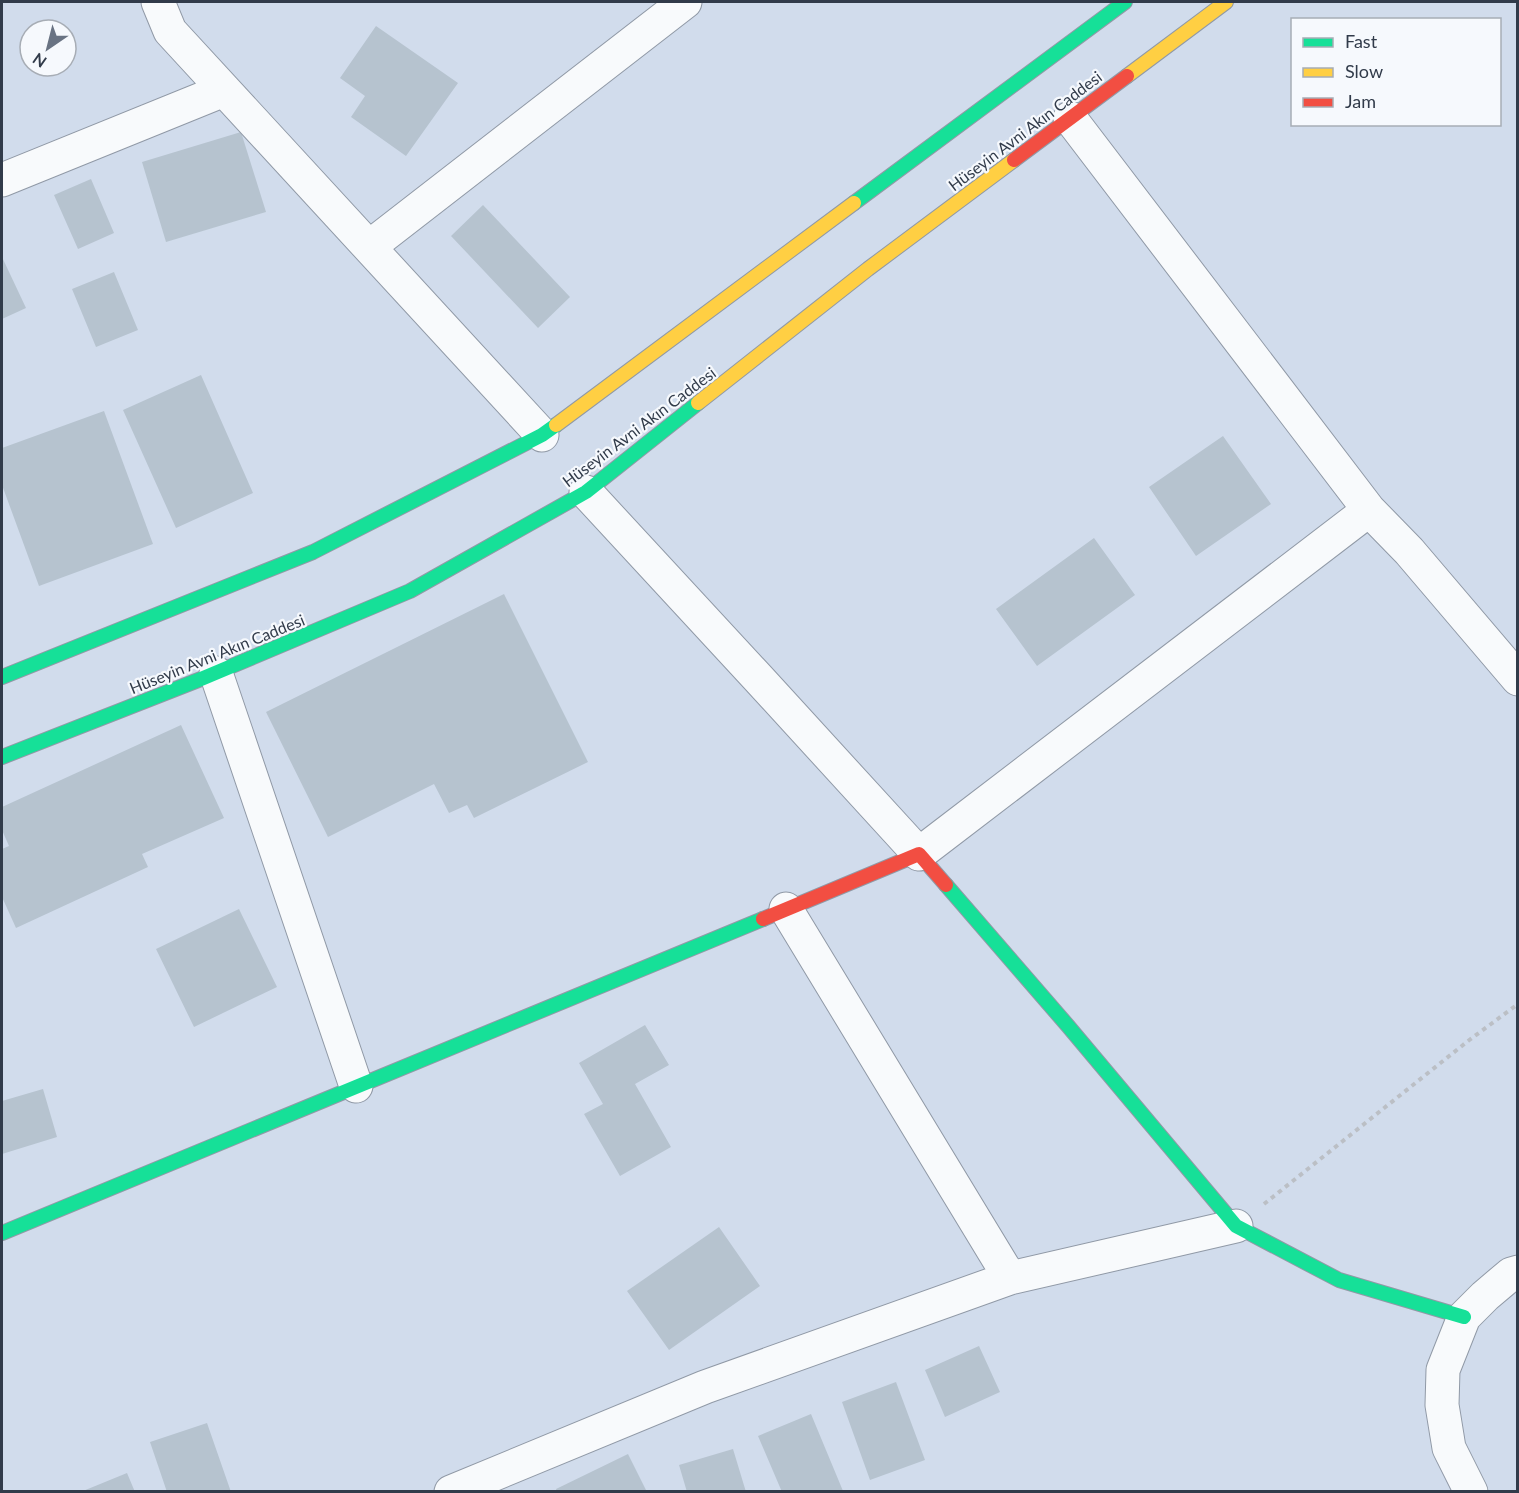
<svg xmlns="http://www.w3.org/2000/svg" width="1519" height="1493" viewBox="0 0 1519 1493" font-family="Lato,sans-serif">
  <rect width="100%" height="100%" fill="#d1dcec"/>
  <path fill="#b6c3cf" d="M 376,26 L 458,83 L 406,156 L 351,117 L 365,96 L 340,78 Z
    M 241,132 L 266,212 L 166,242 L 142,162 Z
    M 91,179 L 114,233 L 78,249 L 54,195 Z
    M 483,205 L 570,297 L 538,328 L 451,236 Z
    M 2,257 L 26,308 L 2,319 Z
    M 114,272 L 138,330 L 96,347 L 72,289 Z
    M 201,375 L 253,493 L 176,528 L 123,410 Z
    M 104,411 L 153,544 L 39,586 L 2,485 L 2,448 Z
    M 1223,436 L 1271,504 L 1196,556 L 1149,487 Z
    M 1094,538 L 1135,595 L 1037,666 L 996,609 Z
    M 504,594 L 588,762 L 474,818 L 467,805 L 449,813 L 434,784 L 328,837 L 266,712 Z
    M 181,725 L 224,818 L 142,854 L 148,867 L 16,928 L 2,897 L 2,849 L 9,846 L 2,830 L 2,807 Z
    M 239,909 L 277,987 L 194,1027 L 156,949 Z
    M 645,1025 L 669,1065 L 635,1084 L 671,1147 L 620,1176 L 584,1114 L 603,1104 L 579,1063 Z
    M 43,1089 L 57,1137 L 2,1154 L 2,1101 Z
    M 719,1227 L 760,1286 L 669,1350 L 627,1291 Z
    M 979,1346 L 1000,1392 L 945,1417 L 925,1370 Z
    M 896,1382 L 925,1460 L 870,1480 L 842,1402 Z
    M 811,1414 L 843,1491 L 841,1492 L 782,1492 L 758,1436 Z
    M 207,1423 L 231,1492 L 167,1492 L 150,1442 Z
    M 733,1449 L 746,1492 L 687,1492 L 679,1465 Z
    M 628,1454 L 647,1492 L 557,1492 L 556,1489 Z
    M 127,1473 L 135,1492 L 83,1492 L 83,1491 Z"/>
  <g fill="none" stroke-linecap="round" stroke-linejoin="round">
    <defs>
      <path id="street" d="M 158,2 L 170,31 L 542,435
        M 1070,118 L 1369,510 L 1409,551 L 1518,679
        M 2,180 L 224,90
        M 369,247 L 685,2
        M 586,492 L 758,678 L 919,854 L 1369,510
        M 216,673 L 356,1086
        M 786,909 L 1010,1278
        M 451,1492 L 705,1387 L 1010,1278 L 1236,1226
        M 1471,1492 L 1449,1448 L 1442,1405 L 1443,1370 L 1464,1317 L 1485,1296 L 1511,1274 L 1518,1272"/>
      <path id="fast" d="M 854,203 L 1125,2
        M 2,677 L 313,552 L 542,435 L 556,425
        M 2,757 L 201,679 L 410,591 L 586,492 L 698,403
        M 946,885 L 1068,1026 L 1236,1226 L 1339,1280 L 1464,1317
        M 2,1233 L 763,919"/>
      <path id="slow" d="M 1127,76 L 1226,2
        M 698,403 L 868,269 L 1014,160
        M 556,425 L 854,203"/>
      <path id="jam" d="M 1014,160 L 1127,76
        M 763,919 L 919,854 L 946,885"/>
    </defs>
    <use href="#street" stroke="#9099a6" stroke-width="35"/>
    <use href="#fast" stroke="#9099a6" stroke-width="16"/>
    <use href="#slow" stroke="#9099a6" stroke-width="16"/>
    <use href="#jam" stroke="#9099a6" stroke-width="16"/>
    <path stroke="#bbbfc5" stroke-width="4" stroke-dasharray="4.5 4.5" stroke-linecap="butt" d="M 1264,1204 L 1468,1041 L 1518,1004"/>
    <use href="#street" stroke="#f8fafc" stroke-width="33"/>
    <use href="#fast" stroke="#16e098" stroke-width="14"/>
    <use href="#slow" stroke="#ffcf43" stroke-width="14"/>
    <use href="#jam" stroke="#f24e42" stroke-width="14"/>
  </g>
  <g text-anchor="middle" stroke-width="4.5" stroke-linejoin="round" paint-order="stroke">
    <g font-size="16" fill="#313b4a" stroke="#f6f9fd">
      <text transform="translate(1025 131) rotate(-37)" y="6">Hüseyin Avni Akın Caddesi</text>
      <text transform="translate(639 427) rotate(-37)" y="6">Hüseyin Avni Akın Caddesi</text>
      <text transform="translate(217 654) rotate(-22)" y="6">Hüseyin Avni Akın Caddesi</text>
    </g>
  </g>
  <rect width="1519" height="1493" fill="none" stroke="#313b4a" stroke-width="6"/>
  <rect x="1291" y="18" width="210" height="108" fill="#f6f9fd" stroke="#a7adb5" stroke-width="1.5"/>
  <rect x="1303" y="38" width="30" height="9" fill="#16e098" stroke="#a7adb5" stroke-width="1.5"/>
  <text x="1345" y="48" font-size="18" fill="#313b4a">Fast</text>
  <rect x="1303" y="68" width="30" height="9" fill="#ffcf43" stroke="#a7adb5" stroke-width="1.5"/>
  <text x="1345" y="78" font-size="18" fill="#313b4a">Slow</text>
  <rect x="1303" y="98" width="30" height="9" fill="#f24e42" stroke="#a7adb5" stroke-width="1.5"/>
  <text x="1345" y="108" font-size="18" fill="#313b4a">Jam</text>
  <g transform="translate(48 48) rotate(215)"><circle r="28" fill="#f6f9fd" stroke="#a7adb5" stroke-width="1.5"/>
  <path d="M0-4.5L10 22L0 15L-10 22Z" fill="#697383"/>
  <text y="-9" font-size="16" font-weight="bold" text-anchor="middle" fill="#313b4a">N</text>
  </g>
</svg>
